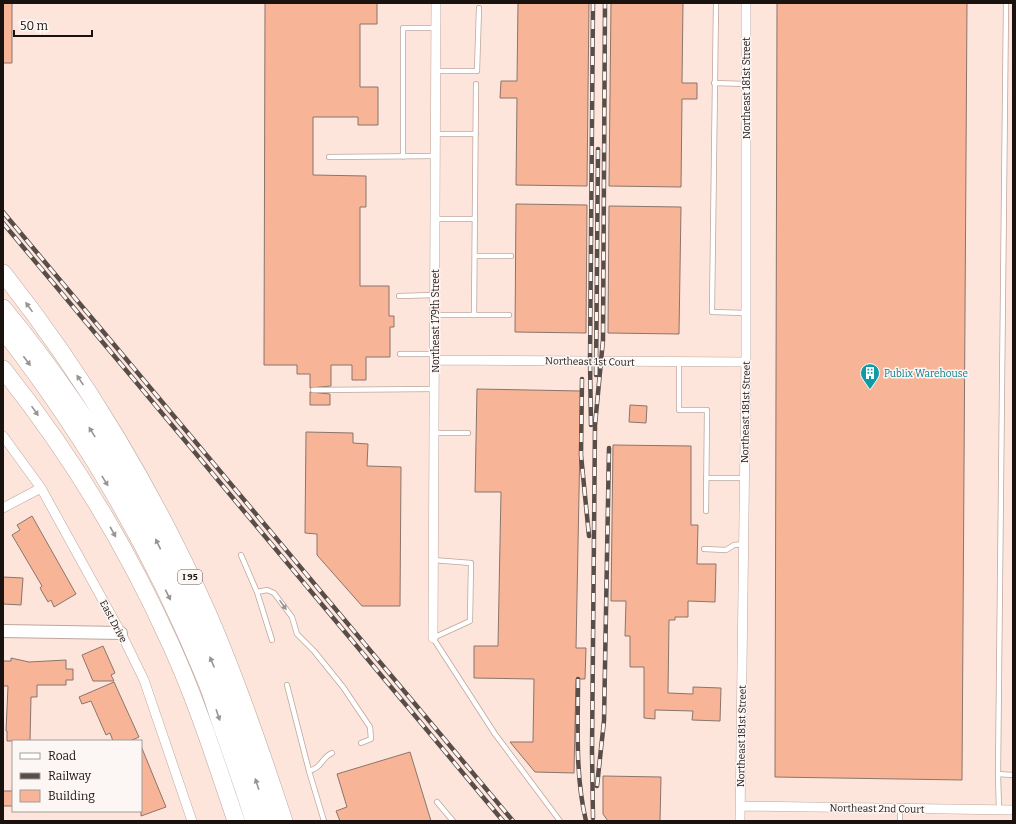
<svg xmlns="http://www.w3.org/2000/svg" width="1016" height="824" viewBox="0 0 1016 824" font-family="Bitter,serif">
  <rect width="100%" height="100%" fill="#fde5db"/>
  <path fill="#f8b496" stroke="#8a756c" d="M 3,3 L 12,3 L 12,63 L 3,63 Z
    M 265,3 L 377,3 L 377,24 L 360,24 L 360,87 L 378,87 L 378,125 L 358,125 L 358,117 L 313,117 L 313,175 L 366,176 L 366,207 L 360,207 L 360,286 L 389,286 L 389,316 L 394,316 L 394,327 L 390,327 L 390,357 L 366,357 L 366,380 L 352,380 L 352,365 L 331,365 L 331,386 L 310,388 L 310,374 L 297,374 L 297,365 L 264,365 Z
    M 518,3 L 589,3 L 587,186 L 516,185 L 517,98 L 500,98 L 501,81 L 517,81 Z
    M 611,3 L 683,3 L 682,83 L 697,83 L 697,99 L 682,99 L 681,187 L 609,186 Z
    M 777,3 L 967,3 L 962,780 L 775,777 Z
    M 516,204 L 587,205 L 586,333 L 515,332 Z
    M 609,206 L 681,207 L 679,334 L 608,333 Z
    M 477,389 L 581,391 L 576,648 L 586,648 L 585,679 L 576,679 L 574,773 L 535,772 L 510,742 L 533,742 L 534,679 L 474,678 L 474,646 L 498,646 L 501,492 L 475,492 Z
    M 310,392 L 330,394 L 330,405 L 310,405 Z
    M 630,405 L 647,406 L 646,423 L 629,422 Z
    M 306,432 L 353,433 L 353,443 L 368,444 L 367,466 L 401,467 L 400,606 L 362,606 L 317,555 L 317,534 L 305,533 Z
    M 613,445 L 691,446 L 691,525 L 698,525 L 697,564 L 716,564 L 715,602 L 688,601 L 688,617 L 675,617 L 675,620 L 669,620 L 668,693 L 693,694 L 693,687 L 721,688 L 720,721 L 692,720 L 693,711 L 655,710 L 655,719 L 644,718 L 644,667 L 630,667 L 630,636 L 625,636 L 626,601 L 611,601 Z
    M 32,516 L 76,594 L 54,607 L 51,600 L 48,602 L 40,588 L 42,586 L 12,535 L 20,530 L 17,525 Z
    M 3,577 L 23,578 L 21,605 L 3,604 Z
    M 103,646 L 115,673 L 111,675 L 114,681 L 93,681 L 82,655 Z
    M 11,658 L 29,662 L 66,660 L 66,669 L 73,669 L 73,680 L 66,680 L 66,685 L 37,685 L 37,697 L 31,697 L 30,741 L 7,741 L 7,731 L 6,731 L 8,686 L 3,686 L 3,661 L 11,661 Z
    M 114,682 L 139,737 L 130,741 L 113,741 L 110,733 L 106,735 L 91,701 L 82,704 L 79,697 Z
    M 141,746 L 166,807 L 141,816 Z
    M 410,752 L 431,821 L 340,821 L 336,811 L 347,807 L 337,774 Z
    M 603,776 L 661,777 L 660,821 L 608,821 L 603,814 Z
    M 3,791 L 13,791 L 13,806 L 3,806 Z"/>
  <g fill="none" stroke-linecap="round" stroke-linejoin="round">
    <defs>
      <path id="service" d="M 716,3 L 712,312 L 746,313
        M 436,71 L 477,71 L 479,8
        M 714,83 L 746,84
        M 476,84 L 474,315 L 509,315
        M 435,134 L 476,134
        M 329,157 L 435,156
        M 403,157 L 403,28 L 436,28
        M 435,219 L 475,219
        M 475,256 L 511,256
        M 399,296 L 435,295
        M 435,315 L 474,315
        M 400,354 L 434,354
        M 679,363 L 679,410 L 707,410 L 706,511
        M 313,390 L 434,389
        M 434,433 L 468,433
        M 706,478 L 744,478
        M 704,549 L 726,550 L 734,545 L 743,544
        M 241,555 L 257,592 L 272,640
        M 433,560 L 471,563 L 470,621 L 433,638 L 495,734 L 560,821
        M 257,592 L 267,590 L 274,593 L 292,617 L 297,634 L 314,651 L 343,687 L 370,727 L 371,739 L 361,743
        M 287,685 L 309,771 L 324,821
        M 309,771 C 323,767 321,758 332,753
        M 998,774 L 1006,3
        M 437,802 L 453,821
        M 900,808 L 900,821
        M 999,810 L 998,774 L 1013,775"/>
      <path id="minor" d="M 434,360 L 746,362
        M 3,436 L 41,488 L 121,633 L 144,680 L 192,821
        M 3,508 L 41,488
        M 433,638 L 436,3
        M 740,806 L 1013,810
        M 740,821 L 746,362 L 746,3"/>
      <path id="tertiary" d="M 3,631 L 121,633"/>
      <path id="motorway" d="M 3,273 C 84,375 155,494 208,614 C 237,681 261,751 284,821
        M 3,308 C 54,370 100,438 140,508 C 154,533 166,560 179,587 C 214,663 243,740 269,821
        M 3,330 C 86,436 154,554 205,678 C 213,697 218,717 225,735 C 235,764 245,792 254,821
        M 3,369 C 70,453 127,547 171,645 C 197,702 216,762 236,821"/>
    </defs>
    <use href="#service" stroke="#bda69d" stroke-width="6"/>
    <use href="#minor" stroke="#bda69d" stroke-width="10"/>
    <use href="#tertiary" stroke="#bda69d" stroke-width="14"/>
    <use href="#motorway" stroke="#bda69d" stroke-width="18"/>
    <use href="#service" stroke="#fff" stroke-width="4.5"/>
    <use href="#minor" stroke="#fff" stroke-width="9"/>
    <use href="#tertiary" stroke="#fff" stroke-width="12"/>
    <use href="#motorway" stroke="#fff" stroke-width="17"/>
    <defs>
      <path id="rail" d="M 3,212 L 513,821
        M 3,223 L 503,821
        M 596,375 L 598,149
        M 582,379 L 581,455 L 589,536
        M 591,425 L 590,361 L 593,3
        M 578,679 C 578,727 575,775 586,821
        M 597,786 L 604,721 L 609,448
        M 593,818 L 592,752 L 595,425 L 603,340 L 605,3"/>
    </defs>
    <use href="#rail" stroke="#594d48" stroke-width="4.5"/>
    <use href="#rail" stroke="#fcf7f5" stroke-width="3" stroke-dasharray="9" stroke-linecap="butt"/>
  </g>
  <defs><path id="oneway-solid" d="M-6-.8H1V-3.2L6.5 0L1 3.2V.8H-6Z"/></defs>
  <g fill="#989493">
    <use href="#oneway-solid" transform="translate(29 307) rotate(-126)"/>
    <use href="#oneway-solid" transform="translate(27 361) rotate(53)"/>
    <use href="#oneway-solid" transform="translate(80 380) rotate(-124)"/>
    <use href="#oneway-solid" transform="translate(35 411) rotate(55)"/>
    <use href="#oneway-solid" transform="translate(92 432) rotate(-122)"/>
    <use href="#oneway-solid" transform="translate(105 481) rotate(58)"/>
    <use href="#oneway-solid" transform="translate(113 532) rotate(61)"/>
    <use href="#oneway-solid" transform="translate(158 544) rotate(-116)"/>
    <use href="#oneway-solid" transform="translate(168 595) rotate(63)"/>
    <use href="#oneway-solid" transform="translate(283 605) rotate(55)"/>
    <use href="#oneway-solid" transform="translate(212 662) rotate(-113)"/>
    <use href="#oneway-solid" transform="translate(218 715) rotate(71)"/>
    <use href="#oneway-solid" transform="translate(257 784) rotate(-108)"/>
  </g>
  <defs>
    <symbol id="building-pin" viewBox="-11 -11 22 30"><path d="M0 17L-7.5 6A9.5 9.5 0 1 1 7.5 6Z" fill="#0f9aa8" stroke="#fcf7f5"/><path d="M-4-6H4V6H1V3H-1V6H-4ZM-2.5-4.3h1.7v1.8h-1.7ZM.8-4.3h1.7v1.8H.8ZM-2.5-1h1.7V.8h-1.7ZM.8-1h1.7V.8H.8Z" fill="#fff"/></symbol>
  </defs>
  <g fill-rule="evenodd">
    <use href="#building-pin" x="859" y="362" width="22" height="30"/>
  </g>
  <g text-anchor="middle" stroke-width="3" stroke-linejoin="round" paint-order="stroke">
    <rect fill="#fcf7f5" stroke="#5e5754" stroke-width="1" x="178" y="570" width="24" height="14" rx="3"/>
    <g font-size="9" font-weight="bold" fill="#1a120f">
      <text x="190" y="580">I 95</text>
    </g>
    <g font-size="10" fill="#1a120f" stroke="#fcf7f5">
      <text transform="translate(746 88) rotate(-90)" y="4">Northeast 181st Street</text>
      <text transform="translate(435 321) rotate(-90)" y="4">Northeast 179th Street</text>
      <text transform="translate(590 361) rotate(1)" y="4">Northeast 1st Court</text>
      <text transform="translate(745 412) rotate(-89)" y="4">Northeast 181st Street</text>
      <text transform="translate(114 621) rotate(62)" y="4">East Drive</text>
      <text transform="translate(741 736) rotate(-89)" y="4">Northeast 181st Street</text>
      <text transform="translate(877 808) rotate(1)" y="4">Northeast 2nd Court</text>
    </g>
    <g font-size="10" fill="#0d838f" stroke="#fcf7f5" text-anchor="start">
      <text x="884" y="377">Publix Warehouse</text>
    </g>
  </g>
  <rect width="1016" height="824" fill="none" stroke="#1a120f" stroke-width="8"/>
  <rect x="12" y="740" width="130" height="72" fill="#fcf7f5" stroke="#a29b99"/>
  <rect x="20" y="753" width="20" height="6" fill="#ffffff" stroke="#a29b99"/>
  <text x="48" y="760" font-size="12" fill="#1a120f">Road</text>
  <rect x="20" y="773" width="20" height="6" fill="#594d48" stroke="#a29b99"/>
  <text x="48" y="780" font-size="12" fill="#1a120f">Railway</text>
  <rect x="20" y="790" width="20" height="12" fill="#f8b496" stroke="#a29b99"/>
  <text x="48" y="800" font-size="12" fill="#1a120f">Building</text>
  <path d="M14 30v6h78v-6" fill="none" stroke="#1a120f" stroke-width="2"/>
  <text x="20" y="30" font-size="12" fill="#1a120f" stroke="#fcf7f5" stroke-width="3" paint-order="stroke">50 m</text>
</svg>
